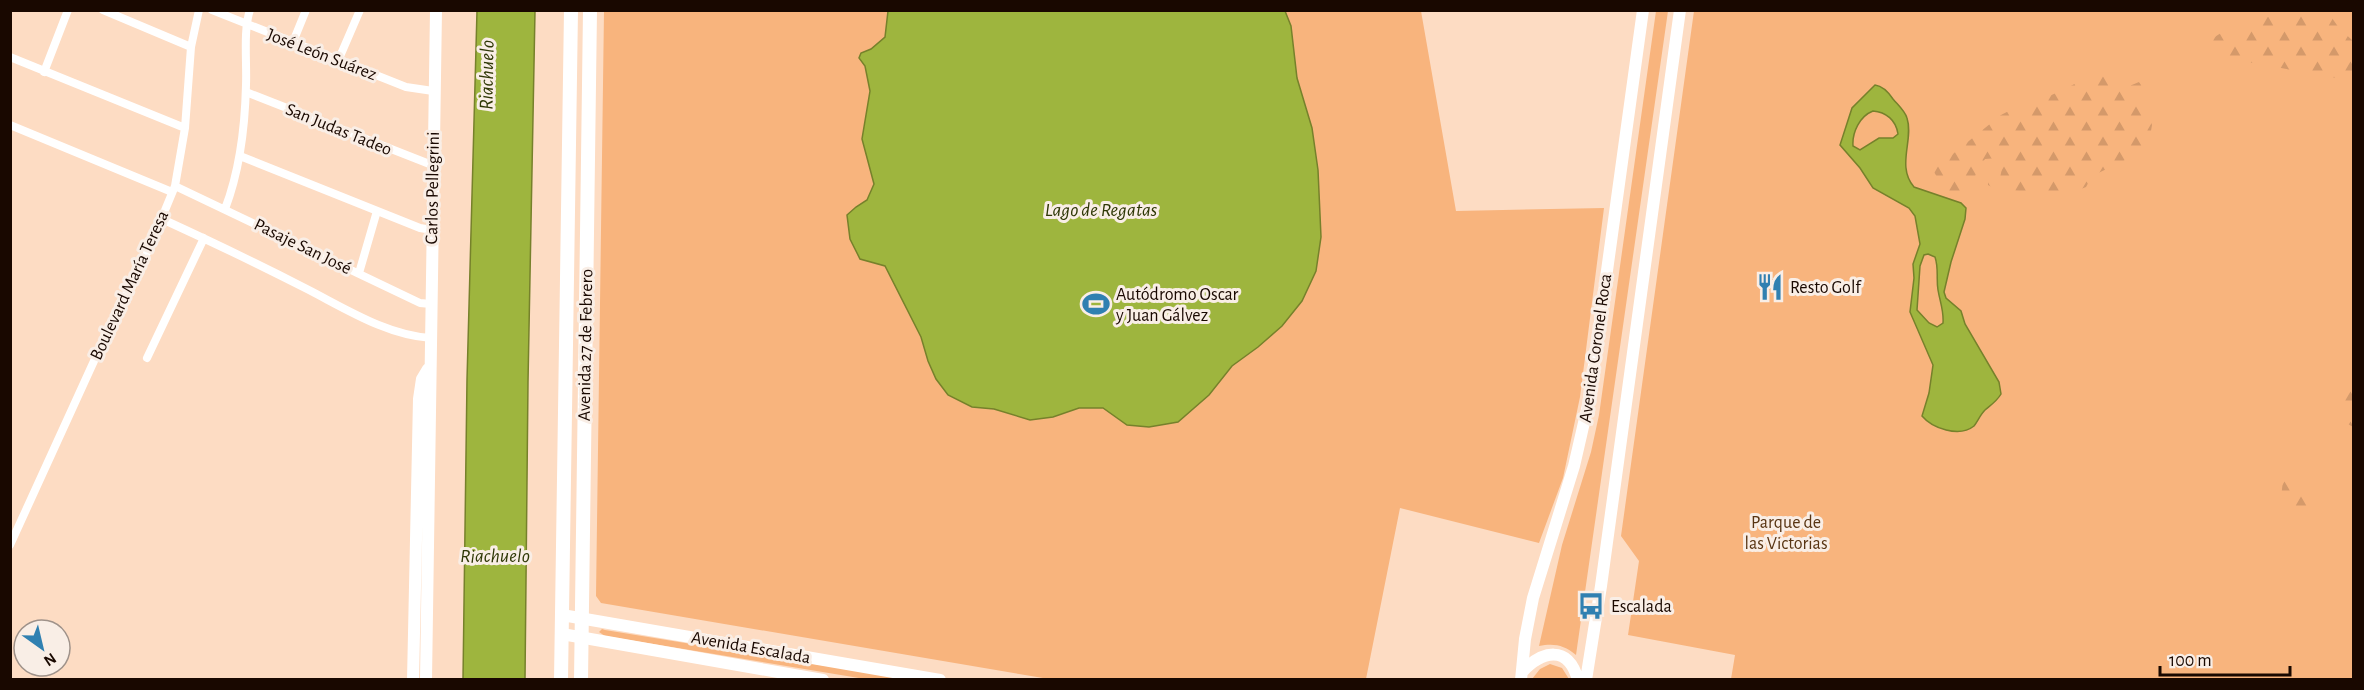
<svg xmlns="http://www.w3.org/2000/svg" width="2364" height="690" viewBox="0 0 2364 690" font-family="'Alegreya Sans',sans-serif">
  <defs>
    <pattern id="forest-firs" width="22" height="20" patternUnits="userSpaceOnUse" patternTransform="scale(1.5)"><rect width="22" height="20" fill="#f8b47d"/><path d="M5 1l3.5 6h-7zM16 11l3.5 6h-7z" fill="#d4996a"/></pattern>
  </defs>
  <rect width="100%" height="100%" fill="#fddcc3"/>
  <path fill="#f8b47d" d="M 604,11 L 1421,11 L 1456,211 L 1604,208 L 1580,397 L 1563,478 L 1539,543 L 1400,508 L 1366,679 L 1049,679 L 601,603 L 596,596 Z
    M 1656,11 L 1668,11 L 1576,655 C 1564,645 1554,643 1539,646 L 1562,545 L 1591,452 L 1599,415 Z
    M 1694,11 L 2353,11 L 2353,679 L 1731,679 L 1735,655 L 1628,635 L 1639,561 L 1621,536 Z
    M 602,629 L 605,630 L 907,679 L 865,679 L 605,636 L 599,632 Z
    M 1550,664 L 1562,668 L 1569,679 L 1532,679 L 1540,669 Z"/>
  <path fill="url(#forest-firs)" d="M 2285,11 L 2327,11 L 2339,28 L 2353,41 L 2353,81 L 2209,55 L 2205,43 L 2221,33 Z
    M 2094,73 L 2110,79 L 2108,89 L 2127,87 L 2139,82 L 2144,87 L 2139,101 L 2145,104 L 2152,125 L 2148,148 L 2140,153 L 2092,176 L 2086,187 L 2066,195 L 1996,189 L 1988,185 L 1988,178 L 2000,178 L 2003,163 L 1998,158 L 1985,159 L 1977,171 L 1967,199 C 1948,197 1942,186 1933,170 L 2001,115 L 2028,101 L 2045,98 L 2069,87 Z
    M 2353,380 L 2353,427 L 2348,424 L 2342,428 L 2339,421 L 2344,385 Z
    M 2307,479 L 2314,496 L 2314,515 L 2301,523 L 2281,498 L 2283,480 Z"/>
  <path fill="#9eb53e" stroke="#76812b" stroke-width="1.5" fill-rule="evenodd" d="M 477,11 L 535,11 L 528,382 L 525,679 L 463,679 L 467,380 Z
    M 888,11 L 1285,11 L 1291,26 L 1297,78 L 1312,128 L 1318,170 L 1321,237 L 1316,271 L 1302,301 L 1282,326 L 1258,347 L 1232,366 L 1209,395 L 1178,422 L 1149,427 L 1127,425 L 1103,408 L 1079,408 L 1053,417 L 1030,420 L 994,409 L 972,407 L 948,395 L 936,379 L 928,361 L 921,337 L 885,266 L 860,259 L 850,239 L 847,215 L 856,207 L 867,200 L 874,184 L 862,139 L 870,91 L 865,66 L 859,58 L 861,53 L 871,49 L 885,37 Z
    M 1875,85 C 1882,86 1889,93 1893,99 C 1898,105 1905,111 1907,118 C 1914,140 1896,166 1914,187 L 1961,203 L 1966,208 L 1965,219 L 1951,262 L 1944,292 L 1946,298 L 1961,311 L 1965,324 L 1999,382 L 2001,394 C 1997,401 1991,405 1985,410 C 1980,415 1978,421 1974,426 C 1959,438 1932,428 1922,416 L 1929,393 L 1933,365 L 1910,312 L 1914,278 L 1913,264 L 1920,244 L 1915,216 L 1909,208 L 1873,188 L 1860,168 L 1840,145 L 1852,108 ZM 1873,111 C 1886,112 1896,120 1898,134 L 1893,138 L 1879,138 L 1860,150 L 1853,146 C 1852,132 1860,116 1873,111 ZM 1928,254 L 1935,257 C 1939,269 1936,278 1938,290 C 1940,302 1944,311 1943,323 L 1937,327 L 1929,323 L 1917,310 L 1920,266 L 1924,255 Z"/>
  <g fill="none" stroke-linecap="round" stroke-linejoin="round">
    <path stroke="#fff" stroke-width="8" d="M 103,10 L 191,47
      M 212,10 L 406,87 L 433,91
      M 293,42 L 306,10
      M 10,57 L 185,128
      M 338,61 L 360,10
      M 44,72 L 68,10
      M 246,92 L 432,165
      M 10,125 L 172,192
      M 240,156 L 420,228 L 432,230
      M 175,186 L 420,303 L 431,304
      M 225,209 C 240,170 245,127 246,85 C 247,63 243,30 250,10
      M 162,219 C 210,241 256,263 303,287 C 343,307 385,335 431,338
      M 359,273 L 377,211
      M 147,358 L 204,238
      M 10,545 L 115,315 L 149,249 L 175,186 L 185,128 L 191,47 L 199,10"/>
    <path stroke="#fff" stroke-width="12" d="M 562,615 L 940,680
      M 562,634 L 823,680
      M 1522,672 C 1542,651 1568,644 1578,680
      M 413,680 L 419,399 L 422,379 L 428,369
      M 426,680 L 436,10
      M 1521,680 L 1525,639 L 1533,598 L 1574,466 L 1589,401 L 1643,10
      M 1586,680 L 1601,586 L 1680,10"/>
    <path stroke="#fff" stroke-width="14" d="M 561,680 L 571,10
      M 581,680 L 590,10"/>
  </g>
  <defs>
    <symbol id="restaurant-bare" viewBox="-9 -9 18 18"><path d="M-5-6h1v4h1v-4h1v4h1v-4h1v5L-1.5 .5V6h-2V.5L-5-1ZM5-6V6H3V1.5H1.5Q1.5-4 5-6Z" fill="#3080b1" stroke="#f9eee6" stroke-width="2.5" paint-order="stroke"/></symbol>
    <symbol id="stadium-bare" viewBox="-9 -9 18 18"><path d="M0-5a6.5 5 0 1 0 0 10a6.5 5 0 1 0 0-10ZM-3.5-1.8h7v3.6h-7Z" fill="#3080b1" stroke="#f9eee6" stroke-width="2.5" paint-order="stroke"/></symbol>
    <symbol id="bus-bare" viewBox="-9 -9 18 18"><path d="M-5-6H5V4H4V6H2V4H-2V6H-4V4H-5ZM-3.5-4V0h7V-4ZM-3.5 1.2v1.5H-2V1.2ZM2 1.2v1.5H3.5V1.2Z" fill="#3080b1" stroke="#f9eee6" stroke-width="2.5" paint-order="stroke"/></symbol>
  </defs>
  <g fill-rule="evenodd">
    <use href="#restaurant-bare" x="1751" y="268" width="38" height="38"/>
    <use href="#stadium-bare" x="1077" y="285" width="38" height="38"/>
    <use href="#bus-bare" x="1572" y="587" width="38" height="38"/>
  </g>
  <g text-anchor="middle" stroke-width="6" stroke-linejoin="round" paint-order="stroke">
    <g font-size="18" fill="#190800" stroke="#f9eee6">
      <text transform="translate(322 54) rotate(21)" y="6">José León Suárez</text>
      <text transform="translate(339 129) rotate(22)" y="6">San Judas Tadeo</text>
      <text transform="translate(432 188) rotate(-89)" y="6">Carlos Pellegrini</text>
      <text transform="translate(303 246) rotate(26)" y="6">Pasaje San José</text>
      <text transform="translate(129 285) rotate(-65)" y="6">Boulevard María Teresa</text>
      <text transform="translate(585 345) rotate(-89)" y="6">Avenida 27 de Febrero</text>
      <text transform="translate(1595 348) rotate(-82)" y="6">Avenida Coronel Roca</text>
      <text transform="translate(751 647) rotate(10)" y="6">Avenida Escalada</text>
    </g>
    <g font-size="18" fill="#190800" stroke="#f9eee6" text-anchor="start">
      <text x="1790" y="293">Resto Golf</text>
      <text x="1116" y="300">Autódromo Oscar<tspan x="1116" dy="21">y Juan Gálvez</tspan></text>
      <text x="1611" y="612">Escalada</text>
    </g>
    <g font-size="18" fill="#583412" stroke="#f9eee6">
      <text x="1786" y="528">Parque de<tspan x="1786" dy="21">las Victorias</tspan></text>
    </g>
    <g font-size="20" font-style="italic" fill="#2f3806" stroke="#f9eee6">
      <text transform="translate(486 75) rotate(-89)" y="7">Riachuelo</text>
      <text x="1101" y="216">Lago de Regatas</text>
      <text x="495" y="562">Riachuelo</text>
    </g>
  </g>
  <rect width="2364" height="690" fill="none" stroke="#190800" stroke-width="24"/>
  <g transform="translate(42 648) rotate(146)"><circle r="28" fill="#f9eee6" stroke="#9f928a" stroke-width="1.5"/>
  <path d="M0-4.5L10 22L0 15L-10 22Z" fill="#3080b1"/>
  <text y="-9" font-size="16" font-weight="bold" text-anchor="middle" fill="#190800">N</text>
  </g>
  <path d="M2160 666v9h130v-9" fill="none" stroke="#190800" stroke-width="3"/>
  <text x="2169" y="666" font-size="18" fill="#190800" stroke="#f9eee6" stroke-width="4.5" paint-order="stroke">100 m</text>
</svg>
